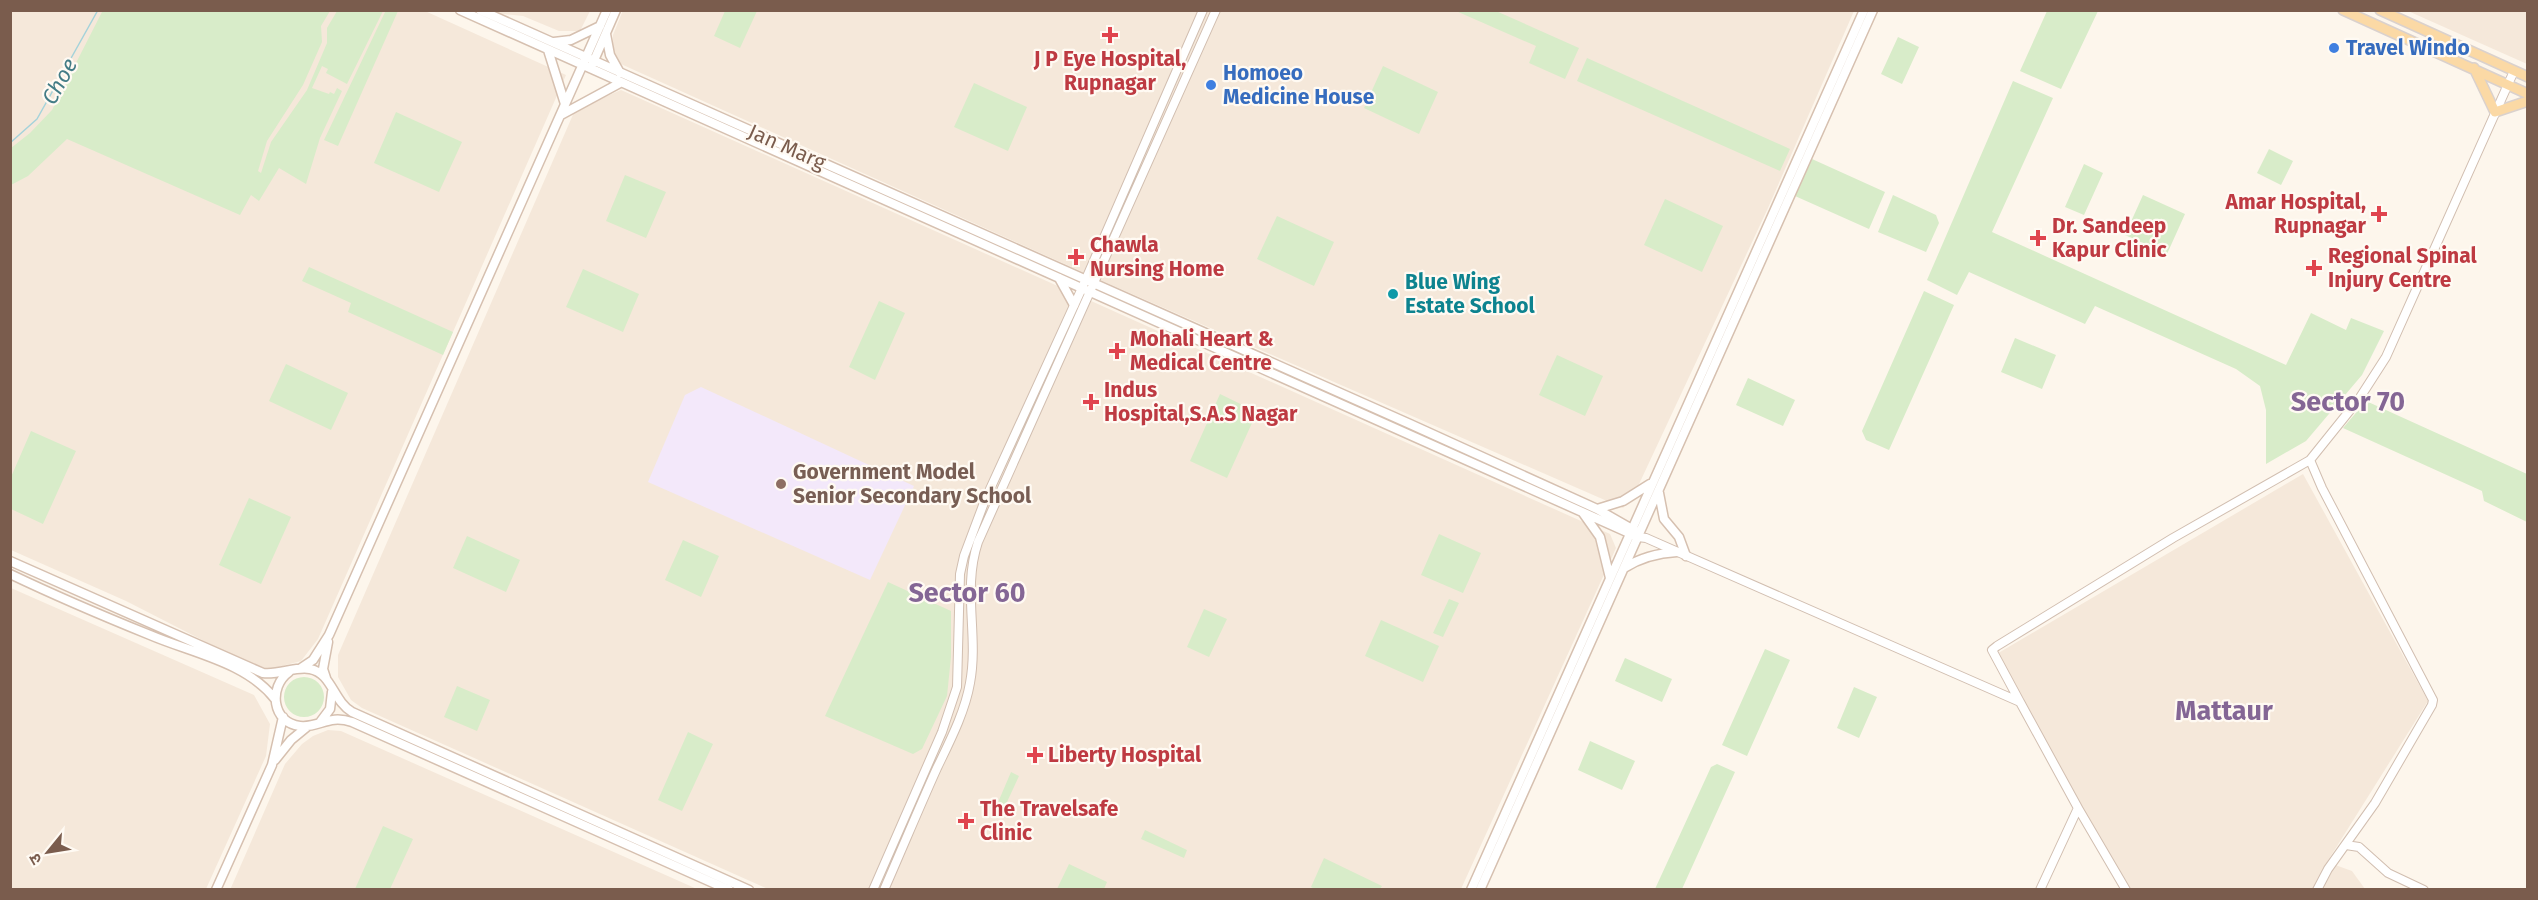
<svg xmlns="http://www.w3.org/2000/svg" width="2538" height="900" viewBox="0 0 2538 900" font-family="'Fira Sans','Noto Sans Devanagari',sans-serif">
  <rect width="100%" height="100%" fill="#fdf6ec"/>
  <path fill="#f5e8da" d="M 623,10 L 1854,11 L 1768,208 L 1633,497 L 1623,508 L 1107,283 L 612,60 L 613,35 Z
    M 11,11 L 425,11 L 566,75 L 318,639 L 301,661 L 263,671 L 126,601 L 11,550 Z
    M 471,11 L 590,11 L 580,31 L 559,31 L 523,16 Z
    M 2408,11 L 2527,11 L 2527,64 Z
    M 621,90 L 1610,534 L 1616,548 L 1461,889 L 768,889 L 362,708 L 351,700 L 338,677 L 338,655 L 575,110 Z
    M 2303,474 L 2428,701 L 2327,862 L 2352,871 L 2365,889 L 2129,889 L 1995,655 Z
    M 11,588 L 254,695 L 270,724 L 266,756 L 206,889 L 11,889 Z
    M 328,730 L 341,731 L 697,889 L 230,890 L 285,764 L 302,744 L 313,736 Z"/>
  <path fill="#f3e8fa" d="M 701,387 L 914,486 L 870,580 L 648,482 L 685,395 Z"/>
  <path fill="#d8ecc9" d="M 103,10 L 330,11 L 321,26 L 322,42 L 303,85 L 267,141 L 258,171 L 261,173 L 271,142 L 307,90 L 327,43 L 327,28 L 337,11 L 383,11 L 347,84 L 326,73 L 328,69 L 322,66 L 312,88 L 329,94 L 330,92 L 334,94 L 337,88 L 342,91 L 320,138 L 306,184 L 279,168 L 259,201 L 251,195 L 240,215 L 67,139 L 28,176 L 11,185 L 11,148 L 30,133 L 52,110 Z
    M 386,10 L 398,11 L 338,146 L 324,140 Z
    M 725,11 L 757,11 L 740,48 L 714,36 Z
    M 1456,11 L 1496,11 L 1579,48 L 1565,79 L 1529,63 L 1536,46 Z
    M 2047,11 L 2098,11 L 2061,89 L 2020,71 Z
    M 1898,37 L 1919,47 L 1902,84 L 1881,74 Z
    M 1587,58 L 1790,149 L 1780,171 L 1577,81 Z
    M 1383,66 L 1438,92 L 1419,134 L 1364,108 Z
    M 2013,81 L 2053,98 L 1992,232 L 2286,365 L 2311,313 L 2346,330 L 2351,318 L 2384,331 L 2362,375 L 2306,441 L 2266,464 L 2266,410 L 2260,386 L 2236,369 L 2095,306 L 2085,324 L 1969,272 L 1957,295 L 1927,280 Z
    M 974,83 L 1027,107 L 1008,151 L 954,127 Z
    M 396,112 L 462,142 L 439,192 L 374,163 Z
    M 2269,149 L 2293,161 L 2281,185 L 2257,173 Z
    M 1812,159 L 1885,192 L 1869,229 L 1795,196 Z
    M 2084,164 L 2103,173 L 2084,215 L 2065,207 Z
    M 625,175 L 666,192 L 646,238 L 606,221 Z
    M 1893,195 L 1936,215 L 1939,223 L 1926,252 L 1878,232 Z
    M 2143,195 L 2185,214 L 2167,254 L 2125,235 Z
    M 1665,199 L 1723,226 L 1702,272 L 1644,245 Z
    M 1277,216 L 1334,242 L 1314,286 L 1257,259 Z
    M 309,267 L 453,332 L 443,355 L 348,312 L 351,303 L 302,281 Z
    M 583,269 L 639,294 L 623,332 L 566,307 Z
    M 1924,291 L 1954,305 L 1889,450 L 1866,440 L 1862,431 Z
    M 879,301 L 905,313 L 875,380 L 849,367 Z
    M 2015,338 L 2056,355 L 2042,389 L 2001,372 Z
    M 1557,355 L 1603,376 L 1585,416 L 1539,395 Z
    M 286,364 L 348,393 L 331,430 L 269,401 Z
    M 1748,378 L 1795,400 L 1783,426 L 1736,405 Z
    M 1220,394 L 1257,412 L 1227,478 L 1190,461 Z
    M 2366,401 L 2527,474 L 2527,522 L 2484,501 L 2482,491 L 2343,428 Z
    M 31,431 L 76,451 L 43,524 L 11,509 L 11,477 Z
    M 249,498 L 291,517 L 261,584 L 219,565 Z
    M 1439,534 L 1481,553 L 1463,593 L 1421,575 Z
    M 467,536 L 520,560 L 506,592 L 453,568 Z
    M 683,540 L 719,556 L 701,597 L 665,580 Z
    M 888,582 L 951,611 L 951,657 L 947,696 L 922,749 L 913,754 L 825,716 Z
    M 1449,599 L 1459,603 L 1443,637 L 1433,633 Z
    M 1204,609 L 1227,619 L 1209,657 L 1187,647 Z
    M 1381,620 L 1439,646 L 1423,682 L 1365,656 Z
    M 1765,649 L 1790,660 L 1747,756 L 1722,745 Z
    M 1625,658 L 1672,679 L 1662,702 L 1615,681 Z
    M284 697a20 20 0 1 1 40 0a20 20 0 1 1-40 0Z
    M 457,686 L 490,700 L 477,731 L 444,717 Z
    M 1854,687 L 1877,697 L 1859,738 L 1837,728 Z
    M 688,732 L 713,744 L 682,811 L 658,800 Z
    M 1590,741 L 1635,761 L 1622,790 L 1578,770 Z
    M 1717,764 L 1735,772 L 1682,889 L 1655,889 L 1711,767 Z
    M 1011,772 L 1019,776 L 1000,817 L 993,814 Z
    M 383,826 L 413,839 L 390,889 L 355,889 Z
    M 1145,830 L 1187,850 L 1184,858 L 1141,839 Z
    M 1324,858 L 1382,886 L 1380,889 L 1317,890 L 1311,887 Z
    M 1069,864 L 1107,882 L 1104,889 L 1057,889 Z"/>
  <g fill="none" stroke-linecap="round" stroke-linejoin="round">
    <path stroke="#a5d3da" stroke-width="1.5" d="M 10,143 L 37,119 L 98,10"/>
    <defs>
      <path id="tertiary" d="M 1638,537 L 1646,538 L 2020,702 L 2078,808 L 2040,890
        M 2020,702 L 1992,650 L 1997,646 L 2173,538 L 2310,460
        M 2078,808 L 2126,890
        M 2346,845 L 2359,847 L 2388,873 L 2424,890
        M 873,890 L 942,732 L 957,687 L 960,574 L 964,556 L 985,500 L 1082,288 L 1203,10
        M 884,890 C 902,849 919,808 937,768 C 950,741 965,712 970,683 C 979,635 962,590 978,542 L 1216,10
        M 2317,890 L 2328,869 L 2375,803 L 2432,705 L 2433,700 L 2322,488 L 2310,460 L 2359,399 L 2386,357 L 2514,71"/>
      <path id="secondary" d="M 460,10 L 1638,537
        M 480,10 L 1410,424 L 1597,509 L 1639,533
        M 606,34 L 610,55 L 620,73
        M 554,42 L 571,40 L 600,26
        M 548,50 L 565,104
        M 592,65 L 616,10
        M 561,115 L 620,83
        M 1059,278 L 1074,305
        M 1659,493 L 1664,519 L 1679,537 L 1686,556
        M 1597,509 L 1623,501 L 1650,484
        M 1583,513 L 1600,537 L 1610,578
        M 10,561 L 263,673 C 279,675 296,666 310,669 C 332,673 333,701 352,712 L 749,890
        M 1624,568 C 1640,558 1658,553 1677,552
        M 10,574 C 56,596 103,616 150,635 C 192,653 246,662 275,699
        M 301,668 L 313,660 L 329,635 L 607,10
        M 289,672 C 268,687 272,723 300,726 C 320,728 328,714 352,722 L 729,890
        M 326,678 L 323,669 L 328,642
        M 321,721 L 330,709 L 332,692
        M 275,760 L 291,740 L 308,726
        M 216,890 L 272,765 L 283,717
        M 1471,890 L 1864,10
        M 1480,890 L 1873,10"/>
      <path id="primary" d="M 2343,10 L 2528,94
        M 2380,10 L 2528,77
        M 2474,68 L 2495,112 L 2528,101"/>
    </defs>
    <use href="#tertiary" stroke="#d1beb0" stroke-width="10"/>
    <use href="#secondary" stroke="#d6c0b0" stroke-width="11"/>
    <use href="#primary" stroke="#dad1cd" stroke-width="12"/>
    <use href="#tertiary" stroke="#fff" stroke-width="8"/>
    <use href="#secondary" stroke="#fff" stroke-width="8"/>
    <use href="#primary" stroke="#fbd9a5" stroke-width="9"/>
  </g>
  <g fill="#e0444e" stroke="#fffaf3" stroke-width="2">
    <path d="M1107 26h6v6h6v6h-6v6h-6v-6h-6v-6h6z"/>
    <path d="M2376 205h6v6h6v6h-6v6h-6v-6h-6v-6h6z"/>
    <path d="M2035 229h6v6h6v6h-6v6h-6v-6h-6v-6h6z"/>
    <path d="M1073 248h6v6h6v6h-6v6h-6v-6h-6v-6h6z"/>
    <path d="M2311 259h6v6h6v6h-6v6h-6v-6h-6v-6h6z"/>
    <path d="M1114 342h6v6h6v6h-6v6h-6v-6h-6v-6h6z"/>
    <path d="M1088 393h6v6h6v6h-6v6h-6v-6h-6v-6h6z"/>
    <path d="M1032 746h6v6h6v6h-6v6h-6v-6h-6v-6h6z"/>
    <path d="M963 812h6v6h6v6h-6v6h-6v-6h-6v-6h6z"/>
  </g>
  <g fill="#3f7fe0" stroke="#fffaf3" stroke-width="2">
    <circle cx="2334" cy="48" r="6"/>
    <circle cx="1211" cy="85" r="6"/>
  </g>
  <circle fill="#0f9aa8" stroke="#fffaf3" stroke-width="2" cx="1393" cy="294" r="6"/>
  <circle fill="#8d6e63" stroke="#fffaf3" stroke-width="2" cx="781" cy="484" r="6"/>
  <g text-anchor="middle" stroke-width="4.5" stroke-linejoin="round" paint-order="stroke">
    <g font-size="21" font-weight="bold" fill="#366cbe" stroke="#fffaf3" text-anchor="start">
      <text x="2346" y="55">Travel Windo</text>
      <text x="1223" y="80">Homoeo<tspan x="1223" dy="24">Medicine House</tspan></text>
    </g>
    <g font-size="21" font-weight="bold" fill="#be3a42" stroke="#fffaf3" text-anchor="start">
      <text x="1110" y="66" text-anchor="middle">J P Eye Hospital,<tspan x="1110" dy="24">Rupnagar</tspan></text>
      <text x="2366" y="209" text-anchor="end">Amar Hospital,<tspan x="2366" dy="24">Rupnagar</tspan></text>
      <text x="2052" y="233">Dr. Sandeep<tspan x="2052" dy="24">Kapur Clinic</tspan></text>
      <text x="1090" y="252">Chawla<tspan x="1090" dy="24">Nursing Home</tspan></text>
      <text x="2328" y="263">Regional Spinal<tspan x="2328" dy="24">Injury Centre</tspan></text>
      <text x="1130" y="346">Mohali Heart &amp;<tspan x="1130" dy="24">Medical Centre</tspan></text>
      <text x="1104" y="397">Indus<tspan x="1104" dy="24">Hospital,S.A.S Nagar</tspan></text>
      <text x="1048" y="762">Liberty Hospital</text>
      <text x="980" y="816">The Travelsafe<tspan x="980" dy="24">Clinic</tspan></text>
    </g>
    <g font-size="21" fill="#7a5c4d" stroke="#fffaf3">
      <text transform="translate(787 147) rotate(24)" y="7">Jan Marg</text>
    </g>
    <g font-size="21" font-weight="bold" fill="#0d838f" stroke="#fffaf3" text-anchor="start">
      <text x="1405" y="289">Blue Wing<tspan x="1405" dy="24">Estate School</tspan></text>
    </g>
    <g font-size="21" font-weight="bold" fill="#785e54" stroke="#fffaf3" text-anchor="start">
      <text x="793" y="479">Government Model<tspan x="793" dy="24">Senior Secondary School</tspan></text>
    </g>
    <g font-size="22" font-style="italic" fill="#437c86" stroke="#fffaf3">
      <text transform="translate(59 81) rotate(-61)" y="8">Choe</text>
    </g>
    <g font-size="27" font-weight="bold" fill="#846695" stroke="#fffaf3">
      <text x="2348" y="411">Sector 70</text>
      <text x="967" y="602">Sector 60</text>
      <text x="2224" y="720">Mattaur</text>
    </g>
  </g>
  <rect width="2538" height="900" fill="none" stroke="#7a5c4d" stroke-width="24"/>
  <g transform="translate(48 852) rotate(240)" stroke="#fffaf3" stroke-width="4.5" paint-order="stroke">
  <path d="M0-4.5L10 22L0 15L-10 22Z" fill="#7a5c4d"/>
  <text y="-9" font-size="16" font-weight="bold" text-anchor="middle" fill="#7a5c4d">उ</text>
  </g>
</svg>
